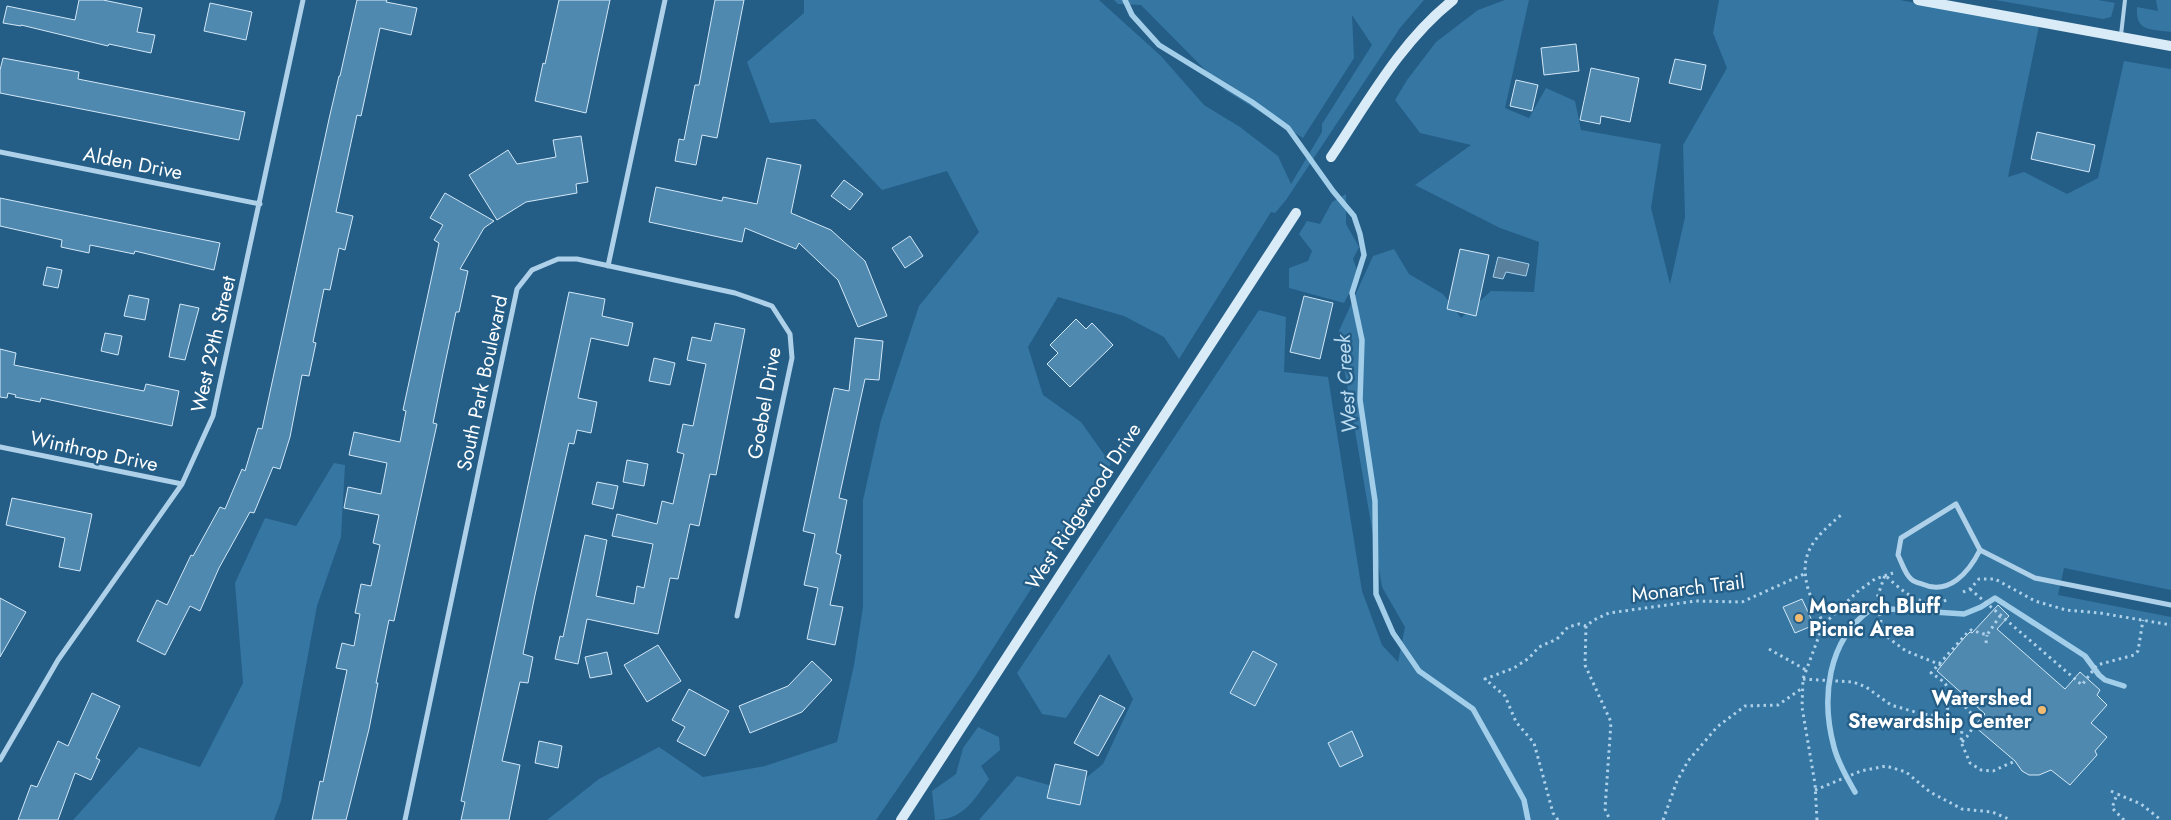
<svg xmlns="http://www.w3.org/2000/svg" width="2171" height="820" viewBox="0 0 2171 820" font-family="Jost,sans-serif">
  <rect width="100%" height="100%" fill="#245d86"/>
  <path fill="#3576a2" d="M 804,0 L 1099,0 L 1161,56 L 1204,105 L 1240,127 L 1278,156 L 1291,184 L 1322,132 L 1322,124 L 1372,45 L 1352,15 L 1354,58 L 1303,138 L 1225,90 L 1141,5 L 1118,4 L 1114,0 L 1424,0 L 1400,28 L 1286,200 L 1275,213 L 1271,212 L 1179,359 L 1164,337 L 1124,316 L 1058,297 L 1028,347 L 1043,395 L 1081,422 L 1111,464 L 974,678 L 876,820 L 547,820 L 599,779 L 659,747 L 703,777 L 765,766 L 837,742 L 854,665 L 863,607 L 863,500 L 881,420 L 919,306 L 979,232 L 947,171 L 882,190 L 815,119 L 770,123 L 747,62 L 804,13 Z
    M 1505,0 L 1529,0 L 1505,108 L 1529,118 L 1546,88 L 1575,101 L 1581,130 L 1661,144 L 1651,208 L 1670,284 L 1685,217 L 1683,145 L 1727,68 L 1713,33 L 1719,0 L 1900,0 L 2039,26 L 2008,177 L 2024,172 L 2067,194 L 2098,178 L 2124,61 L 2171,69 L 2171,590 L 2064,568 L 2058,595 L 2171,617 L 2171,820 L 979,820 L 1017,776 L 1070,791 L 1103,764 L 1133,699 L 1109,654 L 1066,718 L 1042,714 L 1017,673 L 1259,310 L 1286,317 L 1284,372 L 1328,377 L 1362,591 L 1382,645 L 1398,662 L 1405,627 L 1382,587 L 1338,333 L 1373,256 L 1394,249 L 1409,274 L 1443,294 L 1461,318 L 1491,291 L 1534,292 L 1539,242 L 1500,228 L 1415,185 L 1471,145 L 1420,133 L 1395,100 L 1407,80 L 1436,42 L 1478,10 Z
    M 1995,0 L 2098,0 L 2115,3 L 2111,17 L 2103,19 Z
    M 2156,0 L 2171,0 L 2171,32 C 2151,29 2135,32 2137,7 L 2158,11 Z
    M 1346,194 L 1346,224 L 1359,247 L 1353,259 L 1359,275 L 1344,303 L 1289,288 L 1289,268 L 1308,261 L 1312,251 L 1299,234 L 1307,221 L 1320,224 L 1332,202 Z
    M 334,463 L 345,465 L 341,537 L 317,606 L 281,801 L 274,820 L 73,820 L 139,747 L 200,767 L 243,683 L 235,583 L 265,518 L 296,526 Z
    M 978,727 L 999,737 L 1000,750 L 981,766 L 989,779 C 974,800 963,820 935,820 L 932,791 L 956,774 L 963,748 Z"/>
  <path fill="#59819d" stroke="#a3ceea" d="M 1498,257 L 1529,264 L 1526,276 L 1506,272 L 1503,279 L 1493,277 Z"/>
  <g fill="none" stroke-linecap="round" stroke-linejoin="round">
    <path stroke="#a3ceea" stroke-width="5.5" d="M 1125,0 L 1132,15 L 1159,45 L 1252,102 L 1288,128 L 1333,191 L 1354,216 L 1360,234 L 1364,255 L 1352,293 L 1362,340 L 1360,400 L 1375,501 L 1376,594 L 1393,633 L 1419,671 L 1473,709 L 1524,800 L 1528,820
      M 1889,609 L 1964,614 L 1981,607 L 1995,598 L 2085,656 L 2099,675 L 2105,680 L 2124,686
      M 1855,792 C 1847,778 1838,763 1834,747 C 1821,699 1827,641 1870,610"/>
  </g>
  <path fill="#5089b0" stroke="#d2e8f7" d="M 79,0 L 103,0 L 142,8 L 137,32 L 155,35 L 151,53 L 109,44 L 108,46 L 21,25 L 21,26 L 3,23 L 7,6 L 75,20 Z
    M 357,0 L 387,0 L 386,2 L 417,8 L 411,35 L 380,28 L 361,116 L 357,115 L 336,212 L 353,216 L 345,250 L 339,248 L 330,290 L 324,289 L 313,342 L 316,343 L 309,376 L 302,375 L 290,437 L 280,469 L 273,467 L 254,513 L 250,512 L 219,568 L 200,611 L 190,606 L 165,655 L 137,641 L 157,600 L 167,605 L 191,555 L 193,556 L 220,507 L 225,509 L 242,469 L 245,471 L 258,428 L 262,429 L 329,119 L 339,76 L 340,76 Z
    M 559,0 L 610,0 L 586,113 L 535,101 L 543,63 L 545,64 Z
    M 715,0 L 744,0 L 717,138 L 702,135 L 696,165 L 675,161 L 679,139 L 684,140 L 695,85 L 699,85 Z
    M 210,3 L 252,12 L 246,40 L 204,31 Z
    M 1576,44 L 1579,71 L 1544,75 L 1541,48 Z
    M 3,58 L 79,72 L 78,79 L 245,112 L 239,140 L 0,93 L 0,70 Z
    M 1675,59 L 1706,65 L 1701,90 L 1669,83 Z
    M 1591,68 L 1639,78 L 1630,122 L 1601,116 L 1600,124 L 1580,120 Z
    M 1516,80 L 1538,85 L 1532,111 L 1510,106 Z
    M 2037,132 L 2095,145 L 2089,172 L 2031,159 Z
    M 581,136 L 588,182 L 576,184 L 577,193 L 526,202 L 497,220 L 469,175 L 508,150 L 517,164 L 556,157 L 553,140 Z
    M 767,158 L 801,165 L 791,213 L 831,230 L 865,261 L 887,316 L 858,327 L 838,280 L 799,243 L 796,249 L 745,228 L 742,242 L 649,222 L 656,187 L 722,201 L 723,197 L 757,204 Z
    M 844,180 L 863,194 L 850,210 L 831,196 Z
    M 445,193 L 494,221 L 484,228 L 460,269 L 468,271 L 459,312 L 456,312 L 443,373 L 433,423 L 437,424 L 394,621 L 389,620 L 376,683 L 378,683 L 369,729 L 346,820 L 312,820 L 320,781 L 323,782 L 347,670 L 336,668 L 342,643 L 354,646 L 360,614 L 355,613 L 361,584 L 371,586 L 380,545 L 373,543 L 379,515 L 344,508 L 348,487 L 381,494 L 387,463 L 349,455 L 354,432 L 400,442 L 406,411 L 403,410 L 439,243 L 434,240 L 443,225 L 430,218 Z
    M 0,198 L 220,243 L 214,270 L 135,251 L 134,254 L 90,245 L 89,253 L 61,247 L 62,240 L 0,226 Z
    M 910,236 L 923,256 L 905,268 L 892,248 Z
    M 1460,249 L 1489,255 L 1476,316 L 1447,309 Z
    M 47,267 L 62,270 L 58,288 L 43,285 Z
    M 569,292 L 605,299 L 602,316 L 633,323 L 628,346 L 591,338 L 578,398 L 597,402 L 591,433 L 577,430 L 574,444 L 569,443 L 535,595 L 523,654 L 533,657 L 528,683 L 520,682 L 502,761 L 520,765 L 509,820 L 461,820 L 465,802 L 461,801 Z
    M 129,295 L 149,299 L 145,320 L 124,316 Z
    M 1304,296 L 1333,303 L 1320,359 L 1290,352 Z
    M 180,304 L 199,308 L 185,360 L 169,357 Z
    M 1076,319 L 1086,329 L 1092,323 L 1113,345 L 1070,387 L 1047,364 L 1058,353 L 1050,345 Z
    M 715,323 L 745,329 L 716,475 L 710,474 L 699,526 L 690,524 L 678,579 L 670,578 L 658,634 L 587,619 L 578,664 L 555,659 L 560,636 L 563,637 L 585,535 L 607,540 L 596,596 L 634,604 L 637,586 L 644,588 L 653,544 L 612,536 L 617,514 L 657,524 L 662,501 L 673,504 L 684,454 L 677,452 L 683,424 L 693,426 L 706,364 L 687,360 L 692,337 L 711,341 Z
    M 105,333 L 122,336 L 118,355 L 101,351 Z
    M 855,338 L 883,341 L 879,380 L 865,379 L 839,498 L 847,500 L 836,553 L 841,555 L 830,605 L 843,607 L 835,645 L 807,639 L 818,588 L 804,585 L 815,534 L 803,531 L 834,388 L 849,391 Z
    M 0,349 L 16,353 L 14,365 L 144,391 L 146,384 L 179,391 L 172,426 L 41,398 L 40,402 L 15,397 L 16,395 L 8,393 L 7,398 L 0,397 Z
    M 654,358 L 675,363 L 670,385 L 649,381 Z
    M 627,460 L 648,464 L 644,486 L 623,482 Z
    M 597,482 L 618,486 L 613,509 L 592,504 Z
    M 12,498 L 92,514 L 80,571 L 59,567 L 65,538 L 6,525 Z
    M 0,598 L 26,612 L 0,657 Z
    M 1802,599 L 1814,625 L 1795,633 L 1783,607 Z
    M 1998,605 L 2009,616 L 1997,629 L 2065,689 L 2080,672 L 2100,690 L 2097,695 L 2107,705 L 2091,723 L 2107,737 L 2095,751 L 2097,755 L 2070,785 L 2051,770 L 2039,775 L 2029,775 L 2022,771 L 2015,761 L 1974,726 L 1985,714 L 1937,671 L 1964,638 L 1970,632 L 1972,633 Z
    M 658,645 L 681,681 L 647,702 L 624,665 Z
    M 1253,651 L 1277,664 L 1255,706 L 1230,693 Z
    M 607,652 L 612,674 L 590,678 L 585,657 Z
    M 812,661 L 832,680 L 802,712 L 750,733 L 739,706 L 788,686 Z
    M 689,689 L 729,711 L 705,756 L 677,741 L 685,727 L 672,720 Z
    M 92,693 L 120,706 L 96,758 L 100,760 L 91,780 L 75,773 L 58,820 L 18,820 L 31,785 L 37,787 L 58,741 L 68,746 Z
    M 1100,695 L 1125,708 L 1098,756 L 1074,743 Z
    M 1352,731 L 1363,756 L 1340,767 L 1328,743 Z
    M 539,741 L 562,746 L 558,768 L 535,763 Z
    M 1055,764 L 1087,771 L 1080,805 L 1047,798 Z"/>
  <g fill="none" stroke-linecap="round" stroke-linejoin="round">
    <path stroke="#aed1e9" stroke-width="3" stroke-dasharray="2.5 4" stroke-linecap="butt" d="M 1970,589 L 2082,685 L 2097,665 L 2134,655 L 2138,651 L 2143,620
      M 1963,592 L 1970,589 L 1979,579 L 1995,579 L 2035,601 L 2066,610 L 2100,613 L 2171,625
      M 1808,612 L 1816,608
      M 1823,625 C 1820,613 1813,603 1809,592 C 1797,554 1814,538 1841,515
      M 1586,626 L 1585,665 L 1611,722 L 1605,809 L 1610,820
      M 1986,643 L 1987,635
      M 1769,649 L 1806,670
      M 1941,665 L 1906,651 L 1883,634 L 1877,598 L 1885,575 C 1902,591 1923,611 1949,599
      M 1803,679 L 1853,682 L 1866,687 L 1891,705 L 1922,714 L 1951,717 L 1959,722 L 1962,729 L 1961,742 L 1970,763 L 1981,770 L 1993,771 L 2015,761
      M 1945,716 L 1951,699
      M 1962,742 C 1982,722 1974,709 1951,699 C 1950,685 1942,680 1931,673 L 1968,632 L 1971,630 L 1987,635 L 2000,616
      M 1815,790 L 1861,771 L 1886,766 L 1906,772 L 1930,792 L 1962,809 L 1992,812 L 2011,820
      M 2111,791 L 2117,794
      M 1558,820 L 1553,813 L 1534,743 L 1516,722 L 1505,696 L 1485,679 L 1514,668 L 1529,658 L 1539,647 L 1557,639 L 1568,627 L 1579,624 L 1586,626 L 1594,620 L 1609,613 L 1696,601 L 1742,602 L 1804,574
      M 1663,820 L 1677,781 L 1688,761 L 1717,727 L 1745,706 L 1778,705 L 1801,689
      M 1817,820 L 1815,784 L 1802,707 L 1803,679 L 1823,625 L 1857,592 L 1875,579 L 1893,573
      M 2124,820 L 2112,808 L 2117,794 L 2141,804 L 2161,820"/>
    <path stroke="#aed1e9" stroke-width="4" d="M 2121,35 L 2125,0"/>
    <path stroke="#aed1e9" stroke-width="5" d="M 0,152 L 260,204
      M 608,266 L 665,0
      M 0,447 L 182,484
      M 1980,550 C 1969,572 1949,596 1922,584 C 1919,583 1914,582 1911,579 C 1905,574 1902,563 1898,555 L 1901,538 L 1956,504 L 1980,550 L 2035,578 L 2171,605
      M 0,760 L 58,660 L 182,484 L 213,416 L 303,0
      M 405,820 L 517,289 L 532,270 L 558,259 L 577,259 L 735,293 L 772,306 L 790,334 L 792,358 L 737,616"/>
    <path stroke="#d9ebf7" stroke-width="10" d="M 1918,0 L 2171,46
      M 1331,157 C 1368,102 1400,42 1453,0
      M 901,820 L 1296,213"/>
  </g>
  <g fill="#f3bb72" stroke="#245d86" stroke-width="2">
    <circle cx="1799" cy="618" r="5"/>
    <circle cx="2042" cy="710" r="5"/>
  </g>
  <g text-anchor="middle" stroke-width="4.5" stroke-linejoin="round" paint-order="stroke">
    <g font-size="20" fill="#fff" stroke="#245d86">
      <text transform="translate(133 163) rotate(11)" y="7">Alden Drive</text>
      <text transform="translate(213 344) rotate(-77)" y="7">West 29th Street</text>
      <text transform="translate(482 383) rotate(-78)" y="7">South Park Boulevard</text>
      <text transform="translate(764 403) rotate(-80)" y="7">Goebel Drive</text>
      <text transform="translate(94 451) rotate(12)" y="7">Winthrop Drive</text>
      <text transform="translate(1083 506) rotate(-57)" y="7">West Ridgewood Drive</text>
      <text transform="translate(1688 588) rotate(-7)" y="7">Monarch Trail</text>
    </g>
    <g font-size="20" font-weight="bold" fill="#fff" stroke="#245d86" text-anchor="start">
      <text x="1809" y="613">Monarch Bluff<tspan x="1809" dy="23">Picnic Area</tspan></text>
      <text x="2032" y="705" text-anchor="end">Watershed<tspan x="2032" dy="23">Stewardship Center</tspan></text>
    </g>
    <g font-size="21" font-style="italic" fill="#badbf0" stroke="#245d86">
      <text transform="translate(1346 384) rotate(-94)" y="7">West Creek</text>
    </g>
  </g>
</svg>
